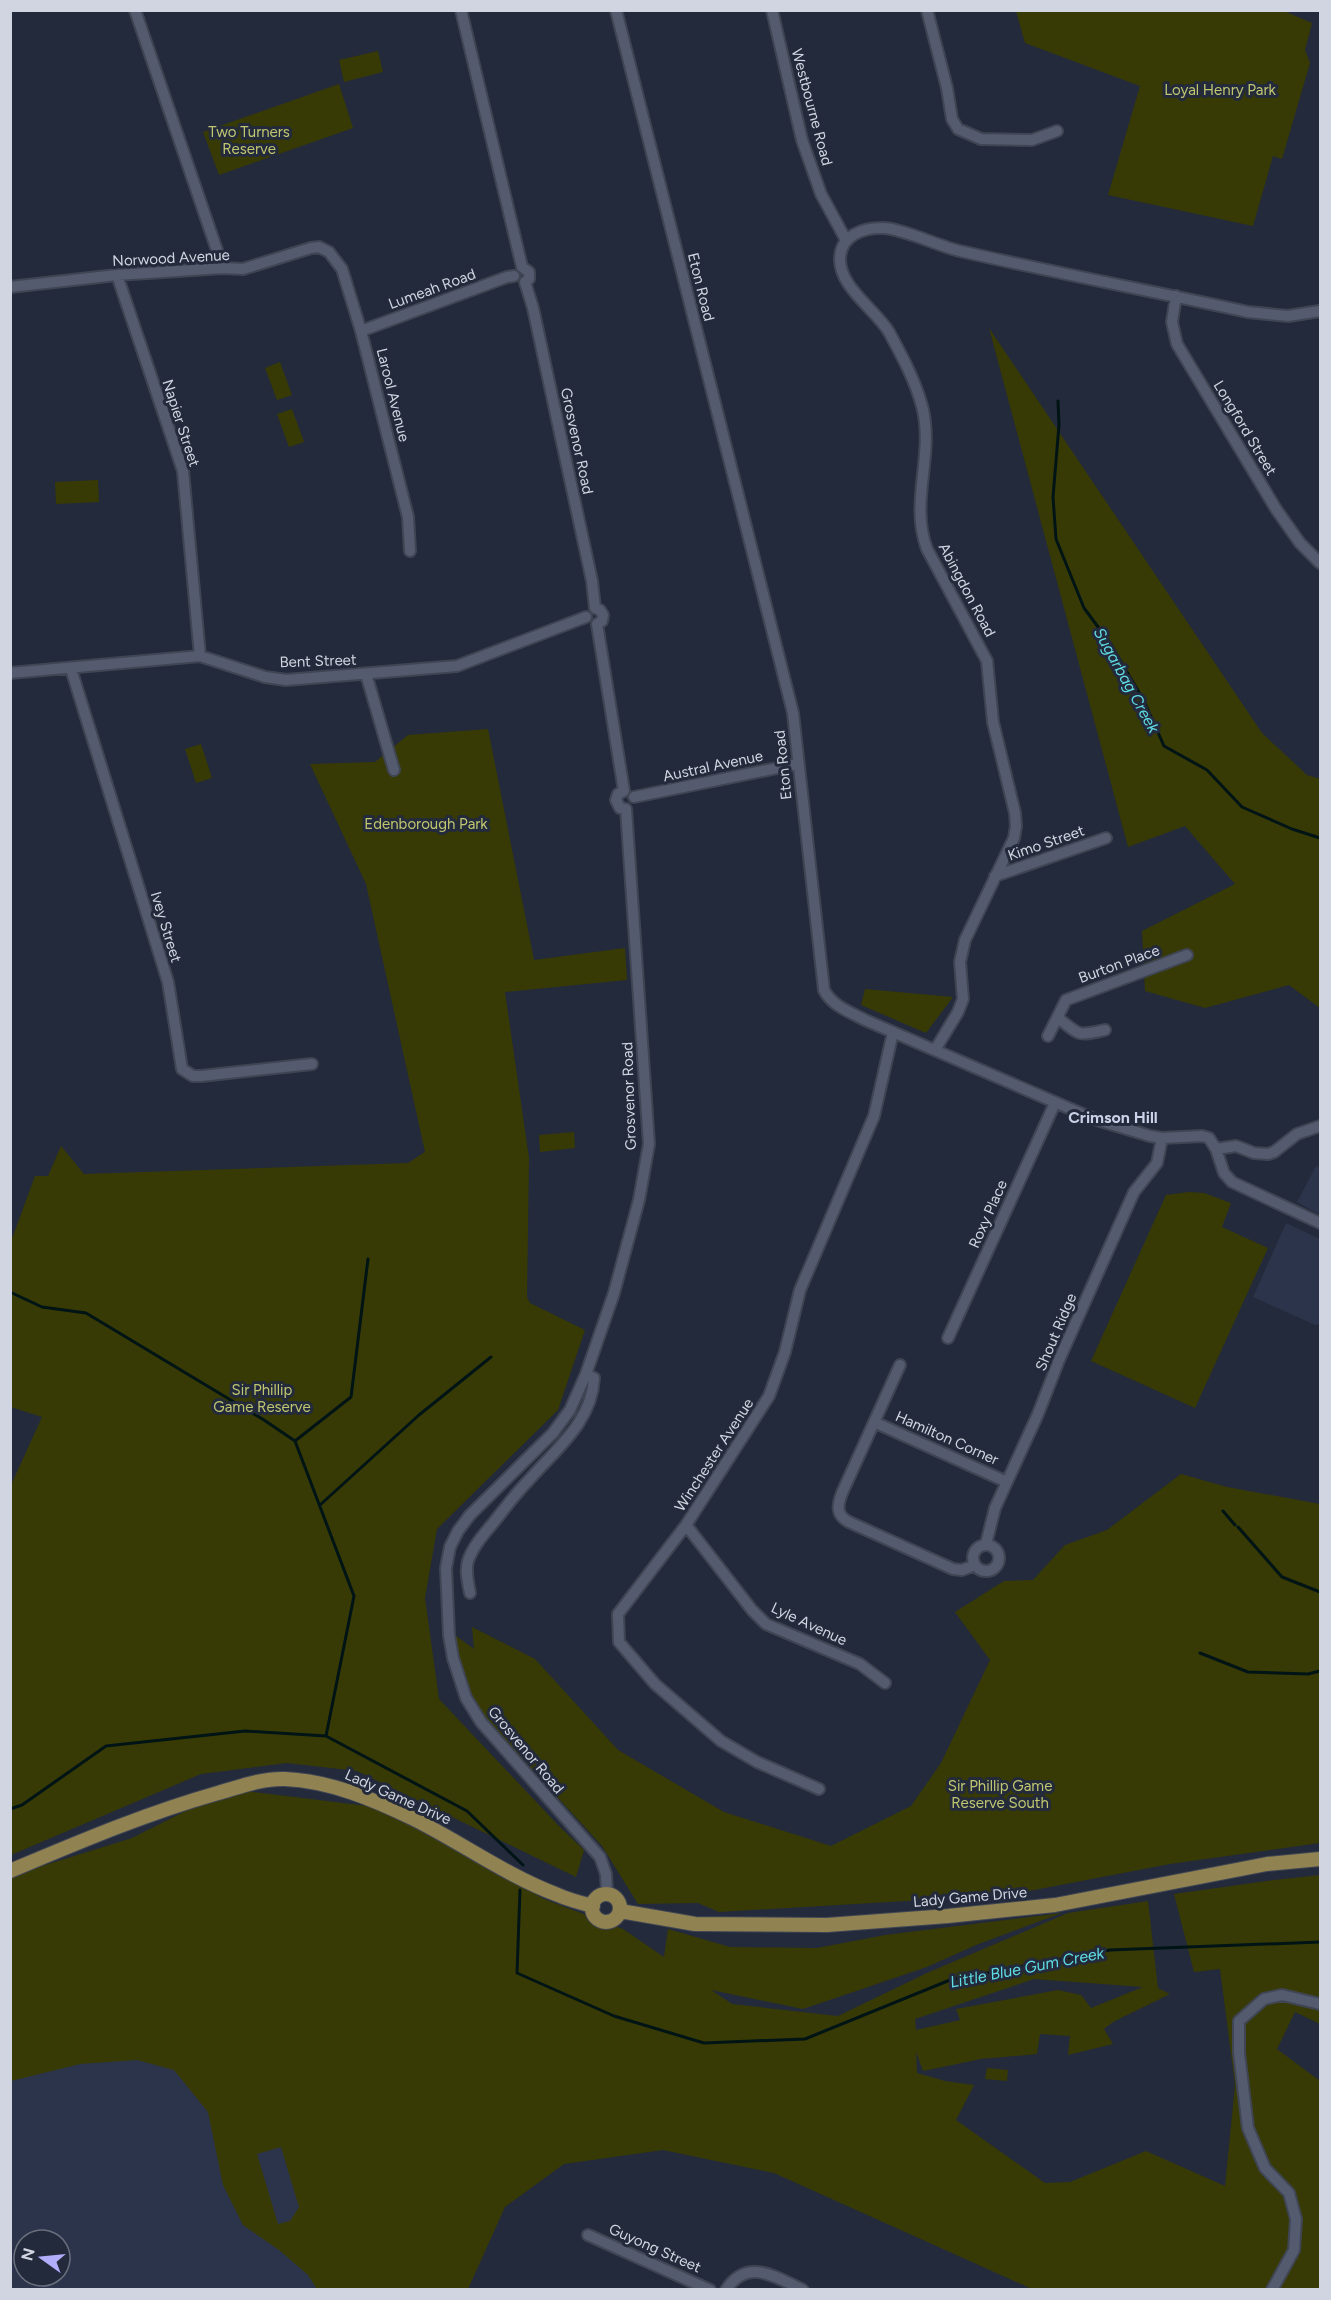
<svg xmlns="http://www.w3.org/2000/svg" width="1331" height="2300" viewBox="0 0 1331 2300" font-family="Figtree,sans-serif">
  <rect width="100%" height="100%" fill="#232a3b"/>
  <path fill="#2b344a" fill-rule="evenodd" d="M 1316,1166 L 1320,1167 L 1320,1215 L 1297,1202 Z
    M 1286,1223 L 1320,1239 L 1320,1324 L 1315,1325 L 1253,1297 Z
    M 10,1931 L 346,2078 L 356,2289 L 11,2289 ZM 24,2240 L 60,2240 L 60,2276 L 24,2276 Z"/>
  <path fill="#383a05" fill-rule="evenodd" d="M 1284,11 L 1312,23 L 1305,50 L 1310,63 L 1282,159 L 1273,156 L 1253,226 L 1108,195 L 1140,86 L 1025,43 L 1016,11 Z
    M 378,51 L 383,72 L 344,82 L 339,60 Z
    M 339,84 L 353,128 L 219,175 L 203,132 Z
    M 989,328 L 1262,733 L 1307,775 L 1320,779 L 1320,1008 L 1289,985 L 1205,1008 L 1145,991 L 1142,931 L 1235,884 L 1185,826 L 1128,847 Z
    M 280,362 L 292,395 L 277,400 L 265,368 Z
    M 292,409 L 304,442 L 289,447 L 277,414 Z
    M 98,480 L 99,502 L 56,504 L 55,482 Z
    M 488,729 L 534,960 L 625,948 L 627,980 L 505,992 L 529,1158 L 527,1297 L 530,1303 L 585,1330 L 558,1410 L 437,1529 L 425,1598 L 439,1699 L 558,1825 L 584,1850 L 576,1877 L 357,1771 L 287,1763 L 201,1774 L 11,1855 L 11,1485 L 42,1417 L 11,1407 L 10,1244 L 35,1176 L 48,1176 L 61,1146 L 84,1174 L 408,1163 L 425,1152 L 366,884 L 310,764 L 375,762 L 408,735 Z
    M 201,744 L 212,778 L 196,783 L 185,749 Z
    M 865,989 L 953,997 L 926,1033 L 861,1005 Z
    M 574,1132 L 575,1148 L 540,1152 L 539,1135 Z
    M 1189,1192 L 1204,1193 L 1231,1203 L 1222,1227 L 1268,1248 L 1195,1408 L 1091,1361 L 1166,1195 Z
    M 1181,1474 L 1227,1487 L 1320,1504 L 1320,1843 L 1170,1864 L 1008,1895 L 719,1912 L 698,1903 L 638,1904 L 602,1846 L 475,1707 L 452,1633 L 474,1649 L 472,1627 L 535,1659 L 618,1750 L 724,1812 L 831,1846 L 911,1806 L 941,1763 L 990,1660 L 955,1612 L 1004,1581 L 1033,1580 L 1065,1545 L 1107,1530 Z
    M 229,1789 L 384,1808 L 544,1899 L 623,1929 L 664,1957 L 668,1929 L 730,1947 L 817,1948 L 885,1935 L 1062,1913 L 976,1945 L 927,1967 L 803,2009 L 711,1990 L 732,2004 L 838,2016 L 927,1973 L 1068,1913 L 1148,1901 L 1158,1988 L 1170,1994 L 1113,2022 L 1104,2029 L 1113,2044 L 1068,2055 L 1070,2036 L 1040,2034 L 1037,2054 L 981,2059 L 923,2071 L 916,2052 L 917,2073 L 945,2081 L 974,2085 L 956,2120 L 1045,2183 L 1070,2182 L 1146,2151 L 1225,2186 L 1235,2085 L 1220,1969 L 1194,1972 L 1174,1894 L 1274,1880 L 1320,1875 L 1320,2024 L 1295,2012 L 1277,2049 L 1320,2081 L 1320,2287 L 1317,2290 L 1032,2289 L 774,2173 L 663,2150 L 564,2164 L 505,2207 L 468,2289 L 317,2289 L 308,2275 L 279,2250 L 243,2225 L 223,2185 L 208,2112 L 174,2070 L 137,2060 L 80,2064 L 11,2081 L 10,1876 L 132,1838 ZM 1034,1979 L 1143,1987 L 1091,2008 L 1081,1995 L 1058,1990 L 956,2009 L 960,2020 L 916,2030 L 915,2019 ZM 281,2147 L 299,2207 L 290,2221 L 278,2224 L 257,2154 Z
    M 987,2068 L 1008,2070 L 1007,2081 L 985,2079 Z"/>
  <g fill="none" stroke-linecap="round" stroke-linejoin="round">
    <path stroke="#001415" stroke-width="3" d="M 1058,401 L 1059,425 L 1053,497 L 1056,539 L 1084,608 L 1110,643 L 1144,701 L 1164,746 L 1207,770 L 1242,807 L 1292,829 L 1320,838
      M 10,1292 L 42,1307 L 86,1313 L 264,1420 L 295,1441
      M 320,1505 L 419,1415 L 491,1357
      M 1223,1511 L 1235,1525
      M 1238,1527 L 1282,1577 L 1320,1592
      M 1200,1653 L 1248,1672 L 1308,1674 L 1320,1671
      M 326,1736 L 354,1596 L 295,1441 L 351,1397 L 368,1259
      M 10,1809 L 22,1805 L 106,1746 L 245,1731 L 326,1736 L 467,1811 L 523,1865
      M 520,1890 L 517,1973 L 614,2016 L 704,2043 L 805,2039 L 950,1980 L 1110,1950 L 1320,1942"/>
    <defs>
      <path id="minor" d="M 135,10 L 223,268
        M 461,10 L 522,267
        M 616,10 L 793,713 L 824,990 C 832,1006 850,1012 865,1020 L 1094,1119 L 1150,1136 L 1162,1138 L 1202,1136 L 1209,1138 L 1216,1149 L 1236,1146 L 1254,1153 L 1268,1154 L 1274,1152 L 1297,1134 L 1320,1126
        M 772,10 L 802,140 L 821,194 L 846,240
        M 927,10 L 947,88 L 952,119 L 958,129 L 981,139 L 1032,140 L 1057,131
        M 522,267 L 529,272 L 529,279 L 525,282
        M 117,275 L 183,471 L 200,656
        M 525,282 L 533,308 L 592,581 L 595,608
        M 10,287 L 117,275 L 223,268 L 243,269 L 311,248 L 319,247 L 329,252 L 342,269 L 361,331 L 408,517 L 410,551
        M 1176,296 L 1172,322 L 1177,344 L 1276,509 L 1300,543 L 1320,563
        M 361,331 L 507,277 L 514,276
        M 595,608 L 600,610 L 603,615 L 602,621 L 597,624
        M 597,624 L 624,791
        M 71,669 L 168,982 L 182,1069 L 193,1076 L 201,1076 L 312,1064
        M 10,673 L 200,656 L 265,677 L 286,680 L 457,666 L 586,617
        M 366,674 L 394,770
        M 624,791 L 618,794 L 616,800 L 620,808 L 626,809
        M 634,797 L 797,764
        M 995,876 L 1106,838
        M 1058,1018 C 1081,1036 1077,1036 1105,1030
        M 1048,1036 L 1066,1000 L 1187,955
        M 935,1050 L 958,1012 L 963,999 L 960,962 L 965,940 L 1014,838 L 1016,826 L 1015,813 L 993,722 L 987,661 L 927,549 C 909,501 935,455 922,406 C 915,380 902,356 889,332 C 875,309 839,287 840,258 C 841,235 863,228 882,228 C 902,228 938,246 960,251 C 1056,273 1152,291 1248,312 L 1288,316 L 1320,311
        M 1216,1149 L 1224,1173 L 1232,1182 L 1320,1223
        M 948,1338 L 1055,1103
        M 900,1365 L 842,1493 C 837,1506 836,1515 849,1522 L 953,1569 L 962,1570 L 975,1565
        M 874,1422 L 1007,1482
        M 686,1525 L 752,1610 L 766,1624 L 860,1664 L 885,1683
        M 986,1544 L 995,1508 L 1038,1414 L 1059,1360 L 1134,1192 L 1157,1163 L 1162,1138
        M973 1558a13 13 0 1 1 26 0a13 13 0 1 1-26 0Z
        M 470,1593 C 468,1582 465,1571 468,1561 C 473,1546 484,1534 494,1522 C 505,1508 516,1493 529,1480 C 556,1449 592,1422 594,1378 L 586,1374
        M 819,1789 L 757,1762 L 721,1741 L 655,1684 L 619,1642 L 618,1614 L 686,1525 L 769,1396 L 785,1352 L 800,1290 L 874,1116 L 893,1032
        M 607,1894 L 606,1874 L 600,1857 L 481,1722 L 466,1698 L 453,1658 L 449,1635 L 446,1568 L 450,1547 L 458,1531 L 470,1515 L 553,1433 L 570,1410 L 586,1374 L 614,1293 L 639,1200 L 649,1144 L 626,809
        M 588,2235 L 710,2290
        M 726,2290 C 747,2257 776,2277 803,2290
        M 1272,2290 L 1294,2250 L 1296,2219 L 1289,2193 L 1265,2168 L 1248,2128 L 1239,2053 L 1239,2021 L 1264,1999 L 1282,1995 L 1320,2004"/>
      <path id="major" d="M 10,1871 C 79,1842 147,1813 218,1793 C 239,1787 263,1778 285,1779 C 330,1781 373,1799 414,1819 C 462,1843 507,1876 558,1895 C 569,1900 581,1903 593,1906
        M592 1908a14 14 0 1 1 28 0a14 14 0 1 1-28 0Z
        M 620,1911 L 695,1924 L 827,1925 L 948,1916 L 1055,1905 L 1267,1864 L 1320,1859"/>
    </defs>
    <use href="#minor" stroke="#3f4553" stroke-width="14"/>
    <use href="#major" stroke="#3f4553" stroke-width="16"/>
    <use href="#minor" stroke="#545b6e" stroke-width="10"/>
    <use href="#major" stroke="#918251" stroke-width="14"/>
  </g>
  <g text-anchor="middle" stroke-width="6" stroke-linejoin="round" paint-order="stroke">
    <g font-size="15" fill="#c0c670" stroke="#232a3b">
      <text x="1220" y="95">Loyal Henry Park</text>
      <text x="249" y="137">Two Turners<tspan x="249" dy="17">Reserve</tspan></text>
      <text x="426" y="829">Edenborough Park</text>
      <text x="262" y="1395">Sir Phillip<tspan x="262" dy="17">Game Reserve</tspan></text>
      <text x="1000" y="1791">Sir Phillip Game<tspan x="1000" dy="17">Reserve South</tspan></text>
    </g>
    <g font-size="15" fill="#d1d5e1" stroke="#232a3b">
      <text transform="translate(812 107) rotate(75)" y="5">Westbourne Road</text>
      <text transform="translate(171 258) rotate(-3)" y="5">Norwood Avenue</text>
      <text transform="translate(701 287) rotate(76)" y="5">Eton Road</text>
      <text transform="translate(432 289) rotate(-20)" y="5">Lumeah Road</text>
      <text transform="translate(393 395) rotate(76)" y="5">Larool Avenue</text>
      <text transform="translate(181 423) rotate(72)" y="5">Napier Street</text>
      <text transform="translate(1245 428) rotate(59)" y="5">Longford Street</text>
      <text transform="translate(577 441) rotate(78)" y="5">Grosvenor Road</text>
      <text transform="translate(967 590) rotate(62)" y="5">Abingdon Road</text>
      <text transform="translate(318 661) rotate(-2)" y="5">Bent Street</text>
      <text transform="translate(783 765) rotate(-96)" y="5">Eton Road</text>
      <text transform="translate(713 766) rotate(-12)" y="5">Austral Avenue</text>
      <text transform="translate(1046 843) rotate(-19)" y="5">Kimo Street</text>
      <text transform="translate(166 927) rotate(73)" y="5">Ivey Street</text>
      <text transform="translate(1119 964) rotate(-20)" y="5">Burton Place</text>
      <text transform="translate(629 1096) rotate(-92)" y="5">Grosvenor Road</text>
      <text transform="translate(988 1214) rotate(-66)" y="5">Roxy Place</text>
      <text transform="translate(1056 1332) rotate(-67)" y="5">Shout Ridge</text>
      <text transform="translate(947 1438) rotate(24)" y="5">Hamilton Corner</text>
      <text transform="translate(714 1455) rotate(-57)" y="5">Winchester Avenue</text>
      <text transform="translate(809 1624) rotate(25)" y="5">Lyle Avenue</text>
      <text transform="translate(526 1750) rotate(50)" y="5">Grosvenor Road</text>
      <text transform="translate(398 1797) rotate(24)" y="5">Lady Game Drive</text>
      <text transform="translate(970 1897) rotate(-5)" y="5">Lady Game Drive</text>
      <text transform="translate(655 2248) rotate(24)" y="5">Guyong Street</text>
    </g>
    <g font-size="16" font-style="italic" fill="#60dce4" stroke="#232a3b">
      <text transform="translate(1127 680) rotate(61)" y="6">Sugarbag Creek</text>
      <text transform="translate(1027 1967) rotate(-11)" y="6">Little Blue Gum Creek</text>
    </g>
    <g font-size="16" font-weight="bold" fill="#c9d2e8" stroke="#232a3b">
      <text x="1113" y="1123">Crimson Hill</text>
    </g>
  </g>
  <rect width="1331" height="2300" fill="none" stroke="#d1d5e1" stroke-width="24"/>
  <g transform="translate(42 2258) rotate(285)"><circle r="28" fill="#232a3b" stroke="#696e7d" stroke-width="1.5"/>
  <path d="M0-4.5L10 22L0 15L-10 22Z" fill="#b1adfa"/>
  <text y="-9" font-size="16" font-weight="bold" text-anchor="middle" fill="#d1d5e1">N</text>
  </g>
</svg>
